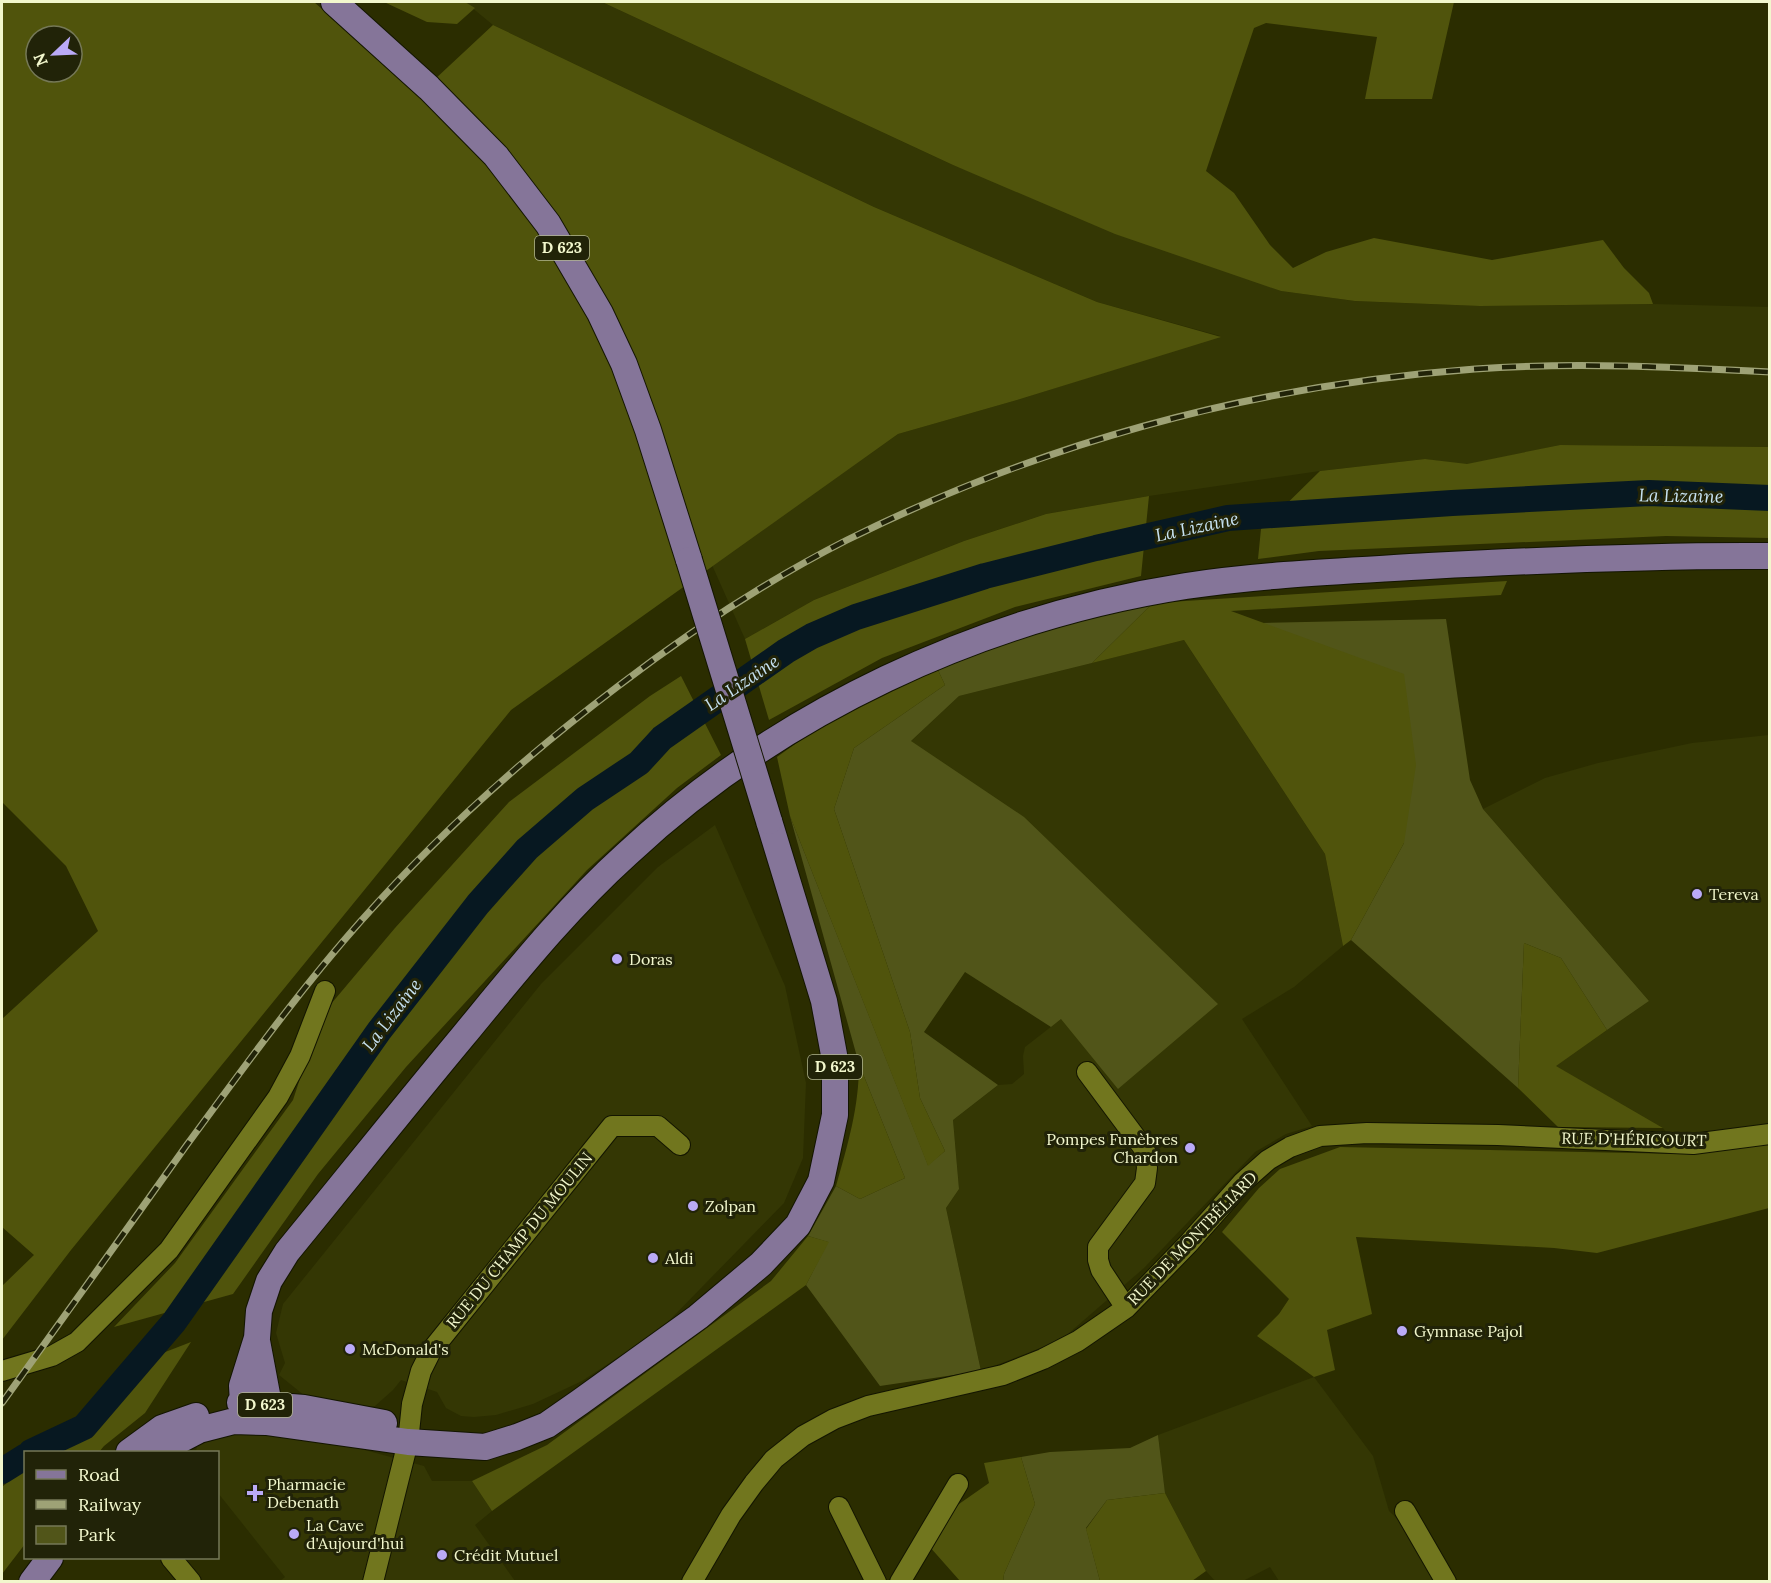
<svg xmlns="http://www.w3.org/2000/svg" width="1771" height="1583" viewBox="0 0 1771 1583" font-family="Lora,serif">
  <rect width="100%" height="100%" fill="#2b2d00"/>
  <path fill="#343704" d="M 465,2 L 602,2 L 953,165 L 1281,291 L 1355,301 L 1480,306 L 1653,304 L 1769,307 L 1769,447 L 1560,445 L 1466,465 L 1425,459 L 1320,471 L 1149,496 L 1046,514 L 964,541 L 814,600 L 745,639 L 712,565 L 898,434 L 1017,400 L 1220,336 L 1097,302 L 874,207 L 493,25 Z
    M 1184,640 L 1325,854 L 1343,946 L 1294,987 L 1242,1019 L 1312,1126 L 1286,1134 L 1255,1152 L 1144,1268 L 1061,1340 L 981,1371 L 946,1208 L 959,1189 L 953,1120 L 998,1085 L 1012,1084 L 1024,1074 L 1023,1056 L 1025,1047 L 1061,1019 L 911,741 L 959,696 Z
    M 1769,735 L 1769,1142 L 1682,1154 L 1663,1128 L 1555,1066 L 1649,1001 L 1483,809 L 1545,778 L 1598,763 L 1692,743 Z
    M 715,825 L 785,986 L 806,1083 L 803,1158 L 784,1203 L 661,1329 L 582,1381 L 533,1404 L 496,1415 L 474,1417 L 461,1416 L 446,1408 L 437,1392 L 401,1380 L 393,1390 L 375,1406 L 362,1407 L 305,1396 L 279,1375 L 285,1363 L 276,1333 L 283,1304 L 541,984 L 658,867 Z
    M 1314,1377 L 1373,1456 L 1389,1511 L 1410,1531 L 1439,1581 L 1279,1581 L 1270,1567 L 1243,1581 L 1215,1581 L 1206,1571 L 1165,1493 L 1158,1435 Z
    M 281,1433 L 350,1446 L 424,1466 L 432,1481 L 472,1481 L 492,1511 L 475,1525 L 515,1581 L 280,1581 L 285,1577 L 218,1493 L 218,1452 L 196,1452 L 197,1445 L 234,1434 Z"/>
  <path fill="#515519" d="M 1153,603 L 1092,663 L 959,696 L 911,741 L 1024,817 L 1218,1004 L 1118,1089 L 1061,1019 L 1051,1027 L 965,972 L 924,1032 L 998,1085 L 953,1120 L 959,1189 L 946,1208 L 981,1371 L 880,1386 L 806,1285 L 828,1242 L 808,1236 L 836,1186 L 860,1199 L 905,1178 L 859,1064 L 790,816 L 928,1165 L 945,1151 L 920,1098 L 910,1032 L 834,809 L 854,748 L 945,685 L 937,668 L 1057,626 Z
    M 1446,619 L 1470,780 L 1483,809 L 1649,1001 L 1607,1030 L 1561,958 L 1524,943 L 1518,1088 L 1351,940 L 1404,843 L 1261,623 Z
    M 1158,1435 L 1165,1493 L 1107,1500 L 1086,1528 L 1100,1581 L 1003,1582 L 1004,1574 L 1035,1504 L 1021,1457 L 1050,1452 L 1130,1448 Z"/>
  <path fill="#50540c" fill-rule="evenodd" d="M 2,2 L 314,2 L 419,94 L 493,25 L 874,207 L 1097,302 L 1221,337 L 1017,400 L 898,434 L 511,710 L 71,1250 L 2,1340 L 2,1286 L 34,1255 L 2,1227 L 2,1019 L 98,931 L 66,866 L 2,802 ZM 36,36 L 72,36 L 72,72 L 36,72 Z
    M 384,2 L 465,2 L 475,8 L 457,24 L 427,22 Z
    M 602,2 L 1454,2 L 1432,99 L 1365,99 L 1377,37 L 1266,23 L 1254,28 L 1206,171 L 1234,193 L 1270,245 L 1293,268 L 1326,252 L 1374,238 L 1492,260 L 1603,240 L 1624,268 L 1649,293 L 1653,304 L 1480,306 L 1355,301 L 1281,291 L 1115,234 L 953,165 Z
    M 1560,445 L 1769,447 L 1769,538 L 1666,536 L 1319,551 L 1258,559 L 1261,529 L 1320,471 L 1425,459 L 1467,464 Z
    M 1149,496 L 1141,576 L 1015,607 L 882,658 L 769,720 L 745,639 L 814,600 L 964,541 L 1046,514 Z
    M 1507,581 L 1501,595 L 1231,611 L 1404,674 L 1416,765 L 1404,843 L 1351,940 L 1343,946 L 1325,854 L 1184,640 L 1092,663 L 1153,603 Z
    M 937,668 L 945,685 L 854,748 L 834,809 L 910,1032 L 920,1098 L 945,1151 L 928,1166 L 790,816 L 777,757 C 823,723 884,690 937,668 Z
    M 681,676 L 721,755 L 677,788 L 587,870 L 406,1067 L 318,1174 L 233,1294 L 114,1327 L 175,1263 L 293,1100 L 320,1017 L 395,928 L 509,802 L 650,696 Z
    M 1524,943 L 1561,958 L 1607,1030 L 1556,1066 L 1663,1128 L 1558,1127 L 1518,1088 Z
    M 859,1064 L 905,1178 L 860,1199 L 836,1186 C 848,1144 859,1107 859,1064 Z
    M 1769,1142 L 1769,1208 L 1597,1253 L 1554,1248 L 1356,1237 L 1372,1314 L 1327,1330 L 1335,1370 L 1314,1377 L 1257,1336 L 1279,1314 L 1289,1299 L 1222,1232 L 1259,1188 L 1280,1169 L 1340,1147 L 1682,1154 Z
    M 808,1236 L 829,1242 L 806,1285 L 492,1511 L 472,1481 L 547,1445 L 771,1281 Z
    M 191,1342 L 145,1413 L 104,1446 L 99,1452 L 56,1452 L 78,1442 L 105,1420 L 155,1356 Z
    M 1021,1457 L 1035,1504 L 1004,1574 L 1003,1581 L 960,1581 L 929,1546 L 949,1511 L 989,1483 L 984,1463 Z
    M 25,1468 L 25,1544 L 2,1574 L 2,1487 Z
    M 1165,1493 L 1206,1571 L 1192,1581 L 1100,1581 L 1086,1529 L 1107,1500 Z"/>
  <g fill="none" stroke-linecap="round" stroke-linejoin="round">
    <path stroke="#071821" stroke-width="26" d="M 31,1452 L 84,1427 L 174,1322 L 379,1031 L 478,904 L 527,849 L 585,799 L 639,763 L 662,738 L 786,651 L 812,636 L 856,617 L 985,576 L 1096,548 L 1228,518 L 1452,503 L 1649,493 L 1770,498
      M 2,1471 L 26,1456"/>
    <defs>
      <path id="minor" d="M 1087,1072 L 1145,1150 L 1147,1168 L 1145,1183 L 1098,1247 L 1098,1260 L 1101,1270 L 1126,1308
        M 2,1371 L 52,1356 L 77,1342 L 169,1250 L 278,1097 L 300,1056 L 325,991
        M 839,1507 L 876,1582
        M 1405,1511 L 1446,1582
        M 171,1558 L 191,1582
        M 373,1582 L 408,1442 L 412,1404 L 421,1371 L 431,1351 L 612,1126 L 658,1126 L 680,1145
        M 692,1582 L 731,1515 L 754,1483 L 774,1459 L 803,1436 L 834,1419 L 868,1406 L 1003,1375 L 1043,1359 L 1078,1341 L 1126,1308 L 1188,1244 L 1243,1182 L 1268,1160 L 1290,1147 L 1320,1136 L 1367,1133 L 1498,1135 L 1693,1144 L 1770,1134
        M 900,1582 L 958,1484"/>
      <path id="major" d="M 334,2 L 429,88 L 496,156 L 548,224 L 600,313 L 624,364 L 648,430 L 689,560
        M 257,1341 L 269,1405 L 267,1420
        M 240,1403 L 304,1408 L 384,1423
        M 244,1421 L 242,1386 L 257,1338 L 259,1311 L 269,1281 L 287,1252 C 346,1180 404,1107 464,1035 C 516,972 566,909 627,854 C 779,712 980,618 1186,586 C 1266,574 1348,571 1429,566 C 1543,560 1656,555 1770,556
        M 129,1452 L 162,1428 L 196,1416
        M 157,1452 L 199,1430 L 234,1421 L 266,1422 L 408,1442 L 485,1447 L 517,1437 L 547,1425 L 580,1402 L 698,1317 L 761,1264 L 798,1225 L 821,1181 L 835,1115 L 835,1060 L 824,1001 L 769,821
        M 32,1582 L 50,1558"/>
    </defs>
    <use href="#minor" stroke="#131500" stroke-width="22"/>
    <use href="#major" stroke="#131500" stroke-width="28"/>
    <use href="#minor" stroke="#71761e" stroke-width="20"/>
    <use href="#major" stroke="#857599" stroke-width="26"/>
    <defs>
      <path id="rail" d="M 2,1403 C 63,1318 125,1232 186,1146 C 242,1070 297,993 360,922 C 438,834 523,758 617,687 C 689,632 766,581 847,540 C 1044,442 1256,385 1475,369 C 1573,362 1672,367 1770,372"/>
    </defs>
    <use href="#rail" stroke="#9ea276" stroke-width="7"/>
    <use href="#rail" stroke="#212308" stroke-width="4.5" stroke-dasharray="14" stroke-linecap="butt"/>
    <defs>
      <path id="major-bridge" d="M 689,560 L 769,821"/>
    </defs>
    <use href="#major-bridge" stroke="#131500" stroke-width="28" stroke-linecap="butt"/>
    <use href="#major-bridge" stroke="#857599" stroke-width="26"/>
  </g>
  <g fill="#baaaf7" stroke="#212308" stroke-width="2">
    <circle cx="1697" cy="894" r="6"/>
    <circle cx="617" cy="959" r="6"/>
    <circle cx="1190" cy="1148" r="6"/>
    <circle cx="693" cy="1206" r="6"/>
    <circle cx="653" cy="1258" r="6"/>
    <circle cx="1402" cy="1331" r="6"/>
    <circle cx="350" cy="1349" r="6"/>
    <path d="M252 1484h6v6h6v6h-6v6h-6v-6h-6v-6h6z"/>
    <circle cx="294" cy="1534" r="6"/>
    <circle cx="442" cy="1555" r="6"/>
  </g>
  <g text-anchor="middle" stroke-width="6" stroke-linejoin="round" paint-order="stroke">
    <g fill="#212308" stroke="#b3b792" stroke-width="1.5">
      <rect x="535" y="236" width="54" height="24" rx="4.5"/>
      <rect x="808" y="1055" width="54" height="24" rx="4.5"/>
      <rect x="238" y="1393" width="54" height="24" rx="4.5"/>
    </g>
    <g font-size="15" font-weight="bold" fill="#f2f7cd">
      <text x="562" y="253">D 623</text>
      <text x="835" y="1072">D 623</text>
      <text x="265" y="1410">D 623</text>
    </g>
    <g font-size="16" fill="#f2f7cd" stroke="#212308" text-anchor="start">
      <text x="1709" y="900">Tereva</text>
      <text x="629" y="965">Doras</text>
      <text x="1178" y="1145" text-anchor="end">Pompes Funèbres<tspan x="1178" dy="18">Chardon</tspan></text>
      <text x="705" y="1212">Zolpan</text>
      <text x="665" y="1264">Aldi</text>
      <text x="1414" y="1337">Gymnase Pajol</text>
      <text x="362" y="1355">McDonald's</text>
      <text x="267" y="1490">Pharmacie<tspan x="267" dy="18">Debenath</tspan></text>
      <text x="306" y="1531">La Cave<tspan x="306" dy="18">d'Aujourd'hui</tspan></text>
      <text x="454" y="1561">Crédit Mutuel</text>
    </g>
    <g font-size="16" fill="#f2f7cd" stroke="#212308">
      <text transform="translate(1634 1139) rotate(1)" y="6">RUE D'HÉRICOURT</text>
      <text transform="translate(1192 1238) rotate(-46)" y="6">RUE DE MONTBÉLIARD</text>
      <text transform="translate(519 1240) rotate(-51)" y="6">RUE DU CHAMP DU MOULIN</text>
    </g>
    <g font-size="18" font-style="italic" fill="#c6e1f1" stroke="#212308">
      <text transform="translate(1681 496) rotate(1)" y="6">La Lizaine</text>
      <text transform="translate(1197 527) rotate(-12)" y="6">La Lizaine</text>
      <text transform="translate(742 683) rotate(-34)" y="6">La Lizaine</text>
      <text transform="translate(392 1015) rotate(-53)" y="6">La Lizaine</text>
    </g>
  </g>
  <rect width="1771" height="1583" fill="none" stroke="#f2f7cd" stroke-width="6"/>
  <rect x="24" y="1451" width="195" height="108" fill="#212308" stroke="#757857" stroke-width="1.5"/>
  <rect x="36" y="1470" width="30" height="9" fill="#857599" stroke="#757857" stroke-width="1.5"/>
  <text x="78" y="1481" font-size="18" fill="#f2f7cd">Road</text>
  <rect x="36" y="1500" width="30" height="9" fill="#9ea276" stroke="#757857" stroke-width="1.5"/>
  <text x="78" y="1511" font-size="18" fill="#f2f7cd">Railway</text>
  <rect x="36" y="1526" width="30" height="18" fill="#515519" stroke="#757857" stroke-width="1.5"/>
  <text x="78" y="1541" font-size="18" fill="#f2f7cd">Park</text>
  <g transform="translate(54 54) rotate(247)"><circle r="28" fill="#212308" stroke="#757857" stroke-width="1.5"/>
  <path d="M0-4.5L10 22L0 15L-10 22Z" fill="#baaaf7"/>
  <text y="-9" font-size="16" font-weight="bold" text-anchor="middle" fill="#f2f7cd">N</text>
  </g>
</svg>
